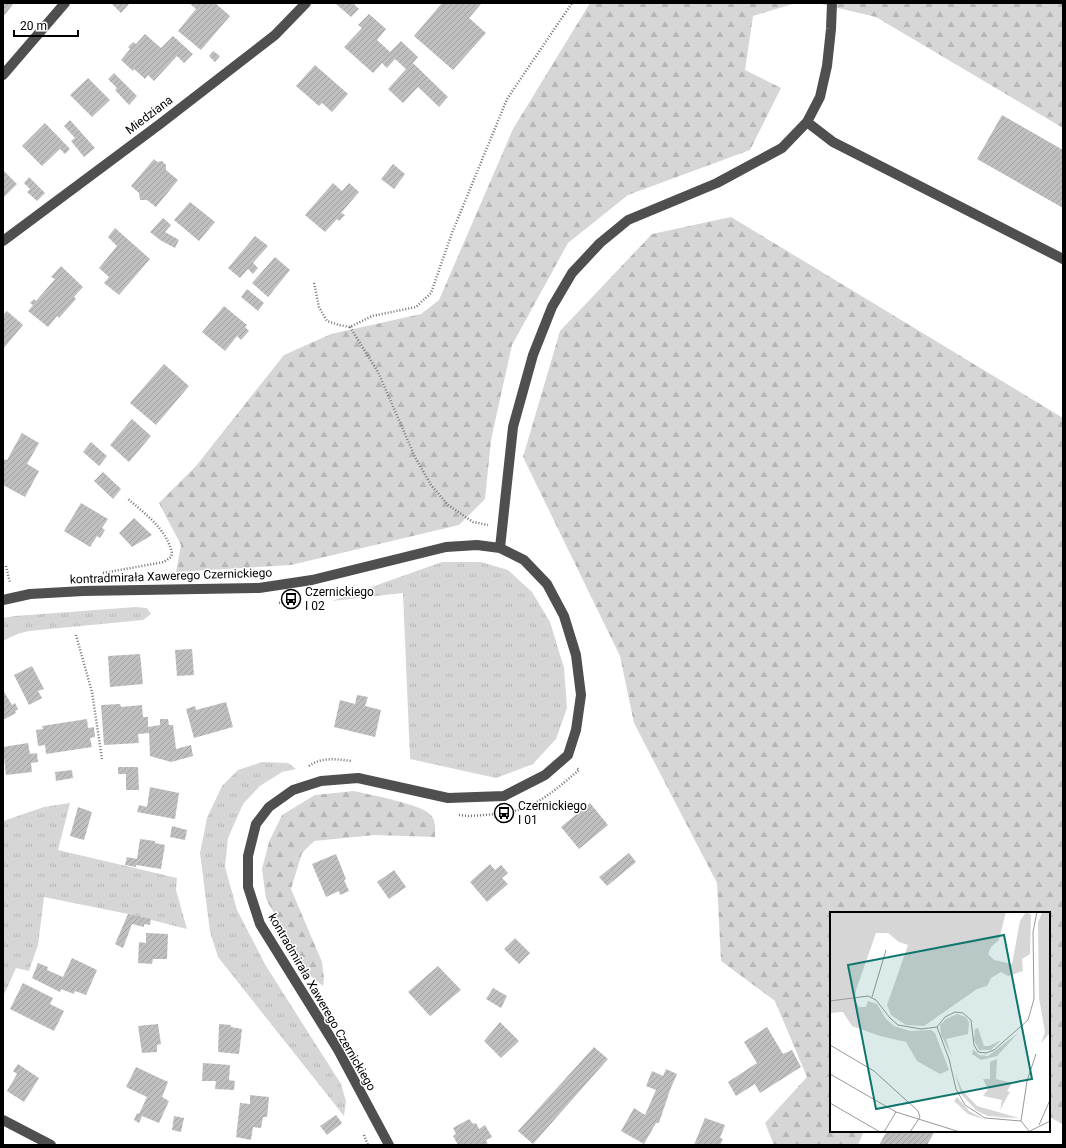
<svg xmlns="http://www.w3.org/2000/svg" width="1066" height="1148" viewBox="0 0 1066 1148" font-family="Roboto,sans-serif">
  <defs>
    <pattern id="grass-tufts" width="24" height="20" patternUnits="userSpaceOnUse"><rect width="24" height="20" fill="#d6d6d6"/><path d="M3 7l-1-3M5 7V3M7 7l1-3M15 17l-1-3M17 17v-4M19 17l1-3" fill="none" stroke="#b6b6b6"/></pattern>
    <pattern id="forest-firs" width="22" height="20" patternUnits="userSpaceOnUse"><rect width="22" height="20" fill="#d6d6d6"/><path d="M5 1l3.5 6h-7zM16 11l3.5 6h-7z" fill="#b6b6b6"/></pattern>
    <pattern id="building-hatch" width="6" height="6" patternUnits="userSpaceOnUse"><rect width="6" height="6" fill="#bfbfbf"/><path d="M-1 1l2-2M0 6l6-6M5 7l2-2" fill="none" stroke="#a2a2a2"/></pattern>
  </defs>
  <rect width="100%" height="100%" fill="#fff"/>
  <path fill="url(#grass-tufts)" d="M 442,562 L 481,562 L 508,570 L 532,592 L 550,622 L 564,668 L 567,708 L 556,739 L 533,764 L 496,778 L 410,759 L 403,593 L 270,608 L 332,601 Z
    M 136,607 L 147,608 L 151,614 L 143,620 L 29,631 L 17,634 L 3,641 L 3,618 L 15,616 Z
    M 262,762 L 288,763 L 296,769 L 282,772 L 260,786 L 243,804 L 228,838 L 225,867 L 237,910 L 266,966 L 341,1084 L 346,1101 L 344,1116 L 218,957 L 210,932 L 200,853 L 207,818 L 222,786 L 238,770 Z
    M 70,803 L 58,850 L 177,878 L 176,890 L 187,929 L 128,914 L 44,897 L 38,945 L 29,971 L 16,968 L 3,997 L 3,821 L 44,807 Z"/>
  <path fill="url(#forest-firs)" d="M 590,3 L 796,3 L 753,16 L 745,70 L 781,88 L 750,150 L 628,195 L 568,243 L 512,345 L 491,440 L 485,499 L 459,525 L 291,565 L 176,572 L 181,545 L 159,503 L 196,466 L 284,355 L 331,334 L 421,314 L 439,300 L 513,129 Z
    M 817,3 L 1063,3 L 1063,128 L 876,17 Z
    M 731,217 L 1063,418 L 1063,1124 L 1049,1117 L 1049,913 L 831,913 L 831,1131 L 864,1131 L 858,1145 L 774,1145 L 765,1123 L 807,1077 L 775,1001 L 721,961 L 717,883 L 634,723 L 620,656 L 523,457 L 560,331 L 652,234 Z
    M 354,791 C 370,795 422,804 431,815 C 436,821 435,829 435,837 L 375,835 L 314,841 L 302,853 L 291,889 L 322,962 L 324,979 L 323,986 L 307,973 L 266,899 L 262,869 L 269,842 L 282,815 L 315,795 Z"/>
  <path fill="url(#building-hatch)" d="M 3,3 L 14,3 L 3,17 Z
    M 111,3 L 130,3 L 121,13 Z
    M 189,3 L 215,3 L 230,16 L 201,50 L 178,31 L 196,9 Z
    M 335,3 L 353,3 L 359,9 L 351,17 Z
    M 442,3 L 482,3 L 469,18 L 486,33 L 453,70 L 414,36 Z
    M 369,14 L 386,29 L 377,40 L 390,52 L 401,41 L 418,57 L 413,63 L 448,97 L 439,107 L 418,87 L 403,103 L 388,89 L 406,69 L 395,59 L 387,68 L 382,63 L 373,73 L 344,47 L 362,28 L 358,25 Z
    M 145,34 L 161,48 L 173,36 L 193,54 L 184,63 L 177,56 L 154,81 L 148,75 L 145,79 L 134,69 L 133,71 L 121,60 L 130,49 L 128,47 L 133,42 L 136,44 Z
    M 213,51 L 220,56 L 215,62 L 209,56 Z
    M 315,65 L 348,94 L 332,112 L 322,103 L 319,106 L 296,86 Z
    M 114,73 L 137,96 L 129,105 L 115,90 L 117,88 L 108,79 Z
    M 88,78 L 110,100 L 92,117 L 70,95 Z
    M 1002,115 L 1063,150 L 1063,208 L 977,159 Z
    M 70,120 L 95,148 L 84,157 L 71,141 L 75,138 L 64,126 Z
    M 45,123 L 70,149 L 65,154 L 60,149 L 42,166 L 22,146 Z
    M 154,159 L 157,162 L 162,161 L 166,165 L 166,170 L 178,180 L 156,207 L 147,200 L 140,200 L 139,193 L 131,186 Z
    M 393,164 L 405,174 L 394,189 L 381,179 Z
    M 3,170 L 17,184 L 3,198 Z
    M 29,177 L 45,193 L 37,201 L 27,192 L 30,189 L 24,183 Z
    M 333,183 L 342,191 L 349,183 L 359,192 L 341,213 L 345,215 L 339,221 L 337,219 L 325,232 L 305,215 Z
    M 190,202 L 215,222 L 199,241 L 174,220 Z
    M 163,218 L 171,225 L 165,232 L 179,240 L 175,248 L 160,240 L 150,232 Z
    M 115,228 L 150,259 L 119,295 L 104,283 L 109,277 L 99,268 L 117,246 L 108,237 Z
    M 255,236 L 268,246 L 253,263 L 258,268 L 253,274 L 248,269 L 240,278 L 228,268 Z
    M 275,257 L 290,270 L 268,297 L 252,283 Z
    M 61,266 L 83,287 L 74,297 L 76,299 L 67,309 L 59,318 L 57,316 L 48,327 L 28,311 L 33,305 L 30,303 L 34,299 L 36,301 L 55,279 L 51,277 Z
    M 247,289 L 264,303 L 258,311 L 241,297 Z
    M 224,306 L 247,325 L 245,327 L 249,331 L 241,340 L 237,336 L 225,351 L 202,332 Z
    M 7,311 L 23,325 L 3,349 L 3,315 Z
    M 164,364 L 189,386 L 156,425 L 130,403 Z
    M 132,419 L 151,436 L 129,462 L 110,445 Z
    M 22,433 L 39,443 L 27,464 L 39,471 L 25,497 L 3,485 L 3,459 L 7,460 Z
    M 91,442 L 107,456 L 99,466 L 83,452 Z
    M 103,472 L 121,489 L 113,499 L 94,481 Z
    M 81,503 L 108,519 L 102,528 L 105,530 L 100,538 L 97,536 L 90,547 L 64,531 Z
    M 134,518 L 152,535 L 132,547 L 119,533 Z
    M 192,649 L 194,675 L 177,676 L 175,650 Z
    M 140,654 L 143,684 L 110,687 L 108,656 Z
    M 32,666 L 44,689 L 38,691 L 42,698 L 29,705 L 14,675 Z
    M 3,690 L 12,705 L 15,703 L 18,709 L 15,711 L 16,713 L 3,720 Z
    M 357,695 L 368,697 L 365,706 L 381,710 L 375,737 L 334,727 L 340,700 L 355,704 Z
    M 226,702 L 233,727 L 194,738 L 186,709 L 195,706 L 196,710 Z
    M 120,704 L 121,707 L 142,705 L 143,717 L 148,717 L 148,727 L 160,725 L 160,719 L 168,719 L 169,725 L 173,725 L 176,749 L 191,745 L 193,756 L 171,762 L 150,756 L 149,733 L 138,734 L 139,743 L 104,745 L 101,705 Z
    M 87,719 L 88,728 L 94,727 L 95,737 L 90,738 L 92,747 L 46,754 L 45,745 L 38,746 L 36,730 L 43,729 L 42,726 Z
    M 28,743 L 30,754 L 37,753 L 38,762 L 31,763 L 32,772 L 6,775 L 3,747 Z
    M 118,767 L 138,767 L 139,790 L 126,790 L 126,774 L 118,774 Z
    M 72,770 L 73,778 L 56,781 L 55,772 Z
    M 150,787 L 179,793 L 175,819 L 137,812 L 139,805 L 147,807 Z
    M 590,803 L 608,825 L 579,849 L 561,827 Z
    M 78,807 L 92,812 L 84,840 L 70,836 Z
    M 172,826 L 187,830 L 185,840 L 170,837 Z
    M 140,839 L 155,841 L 155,843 L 165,845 L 161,869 L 136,865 L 136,867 L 125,865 L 127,857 L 137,859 Z
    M 629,853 L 636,862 L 607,886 L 599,877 Z
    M 336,854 L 346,879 L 344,880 L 349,891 L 340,895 L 339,891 L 326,897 L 312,864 Z
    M 490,864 L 495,870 L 501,865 L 508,873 L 502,878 L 508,884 L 487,902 L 470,882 Z
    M 394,870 L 406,887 L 389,899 L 377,882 Z
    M 128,914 L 151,919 L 150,925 L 144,924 L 144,927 L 132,924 L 123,948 L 115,944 Z
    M 146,933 L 168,934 L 167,959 L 153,959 L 152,964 L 138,963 L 139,942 L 146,943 Z
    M 515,938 L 530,953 L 519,964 L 504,949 Z
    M 72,958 L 97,970 L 86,995 L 75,991 L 74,994 L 61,989 L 60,992 L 32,978 L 38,963 L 48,967 L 47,970 L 63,977 Z
    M 438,966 L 461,990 L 430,1016 L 408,992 Z
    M 23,983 L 53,998 L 50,1004 L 64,1011 L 54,1031 L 10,1009 Z
    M 493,988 L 507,996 L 501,1008 L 486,999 Z
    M 500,1022 L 519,1041 L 501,1058 L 484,1041 Z
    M 158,1024 L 161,1044 L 157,1045 L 157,1052 L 142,1053 L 138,1026 Z
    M 219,1024 L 231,1025 L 231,1027 L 242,1029 L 239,1054 L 218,1052 Z
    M 767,1027 L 783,1054 L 792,1050 L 801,1067 L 760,1093 L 755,1084 L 736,1096 L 728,1082 L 757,1063 L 744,1042 Z
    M 594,1047 L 608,1059 L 533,1144 L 518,1131 Z
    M 203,1063 L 230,1065 L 229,1080 L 235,1081 L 234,1090 L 215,1089 L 216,1081 L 202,1081 Z
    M 18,1064 L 39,1078 L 24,1102 L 7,1091 L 17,1074 L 13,1071 Z
    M 136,1067 L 168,1082 L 162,1097 L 169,1101 L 159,1123 L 142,1116 L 139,1123 L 134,1120 L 137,1113 L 139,1114 L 147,1097 L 126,1087 Z
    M 666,1069 L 677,1074 L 670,1090 L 659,1123 L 656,1123 L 644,1144 L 621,1131 L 634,1108 L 645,1115 L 656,1090 L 646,1086 L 652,1071 L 663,1076 Z
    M 250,1095 L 269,1097 L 267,1117 L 263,1117 L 261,1128 L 253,1127 L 251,1140 L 236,1137 L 240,1103 L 250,1104 Z
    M 336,1115 L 342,1123 L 327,1135 L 320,1126 Z
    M 174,1116 L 184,1118 L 181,1132 L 172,1130 Z
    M 705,1118 L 725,1125 L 720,1138 L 723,1139 L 720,1145 L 694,1145 Z
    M 469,1119 L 473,1124 L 476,1123 L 479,1129 L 485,1125 L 492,1137 L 486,1140 L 488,1145 L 458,1145 L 453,1136 L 456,1134 L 453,1128 Z
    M 887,1131 L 935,1131 L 927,1145 L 879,1145 Z"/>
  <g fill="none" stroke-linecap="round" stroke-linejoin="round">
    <path stroke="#717171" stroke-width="2.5" stroke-dasharray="1 2" stroke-linecap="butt" d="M 314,283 L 319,307 L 327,321 L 339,325 L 350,327 L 372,316 L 416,307 L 431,293 L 452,233 L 507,99 L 572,3
      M 350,327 L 378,372 L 415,457 L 431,485 L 448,505 L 473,522 L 488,525
      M 6,566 L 10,583
      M 103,573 L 164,562 L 171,557 L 172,553 C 166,528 145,514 127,498
      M 279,603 L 300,600
      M 76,635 L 92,692 L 102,759
      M 309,766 C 321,757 336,759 351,761
      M 509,812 C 536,808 559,787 579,770 L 577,768
      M 459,815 L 469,816 L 498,814
      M 364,1135 L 368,1145"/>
    <path stroke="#4f4f4f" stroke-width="10" d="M 3,75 L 65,3
      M 807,122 L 833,142 L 1063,259
      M 3,241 L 160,124 L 275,35 L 306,3
      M 500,548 L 513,427 L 533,355 L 552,307 L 572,273 L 600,243 L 628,220 L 717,183 L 782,148 L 807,122 L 820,97 L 827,66 L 831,29 L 832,3
      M 3,600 L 30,594 L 83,591 L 259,588 L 312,580 L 446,547 L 477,545 L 500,548 L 524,560 L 547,584 L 564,616 L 576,655 L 581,695 L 576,730 L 568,755 L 545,775 L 504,796 L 448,798 L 358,778 L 321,781 L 293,790 L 269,807 L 256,824 L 248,856 L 248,887 L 260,924 L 337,1048 L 389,1145
      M 3,1120 L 51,1145"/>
  </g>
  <defs>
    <symbol id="bus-ring" viewBox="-11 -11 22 22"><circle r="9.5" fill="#fff" stroke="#000" stroke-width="1.5"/><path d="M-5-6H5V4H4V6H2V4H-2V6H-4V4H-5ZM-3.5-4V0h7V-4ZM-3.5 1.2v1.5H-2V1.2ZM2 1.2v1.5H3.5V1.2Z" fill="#000"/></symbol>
  </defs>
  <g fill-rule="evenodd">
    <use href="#bus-ring" x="280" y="588" width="22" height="22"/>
    <use href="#bus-ring" x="493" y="802" width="22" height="22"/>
  </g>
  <g text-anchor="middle" stroke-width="3" stroke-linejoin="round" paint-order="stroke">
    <g font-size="12" fill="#000" stroke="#fff">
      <text transform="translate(149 115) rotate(-37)" y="4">Miedziana</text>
      <text transform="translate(171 576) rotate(-2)" y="4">kontradmirała Xawerego Czernickiego</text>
      <text transform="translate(322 1002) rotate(60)" y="4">kontradmirała Xawerego Czernickiego</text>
    </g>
    <g font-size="12" fill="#000" stroke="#fff" text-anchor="start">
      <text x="305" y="596">Czernickiego<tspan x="305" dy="14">I 02</tspan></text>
      <text x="518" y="810">Czernickiego<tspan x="518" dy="14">I 01</tspan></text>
    </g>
  </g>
  <g transform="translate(830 912)">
    <rect width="220" height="220" fill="#fff"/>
    <path d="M 212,0 L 220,0 L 220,121 L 211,131 L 215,120 L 209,86 L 208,11 ZM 127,102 L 136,105 L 139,110 L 138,122 L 116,127 L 122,145 L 111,123 L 110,113 L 116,107 ZM 188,121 L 167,144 L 151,148 L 142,142 L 143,137 L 149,143 L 158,144 ZM 167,147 L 166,167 L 182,171 L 177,179 L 180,180 L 170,198 L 172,188 L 153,184 L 158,177 L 153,167 L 160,167 L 160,150 ZM 125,161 L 132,178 L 147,194 L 189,206 L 159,205 L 173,205 L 158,204 L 147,199 L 131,182 ZM 127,185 L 139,199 L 156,208 L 138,202 L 124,189 Z" fill="#d6d6d6"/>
    <path d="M 0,0 L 176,0 L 169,28 L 161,35 L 158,42 L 164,48 L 182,52 L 190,9 L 196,0 L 201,3 L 200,42 L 192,47 L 193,59 L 178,64 L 171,60 L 161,66 L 157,74 L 147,77 L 94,114 L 76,113 L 61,103 L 57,93 L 78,33 L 69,30 L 58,21 L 46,21 L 26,78 L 25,88 L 29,95 L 36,95 L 38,89 L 47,92 L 56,107 L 64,114 L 80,119 L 101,118 L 105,121 L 119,158 L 110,162 L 87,149 L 76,130 L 50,124 L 22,114 L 13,100 L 0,101 ZM 148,116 L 154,134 L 159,134 L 171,128 L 161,138 L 149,138 L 144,128 L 145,117 Z" fill="#d6d6d6"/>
    <path fill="none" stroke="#999" stroke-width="1" d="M 42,85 L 56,38M 0,89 L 38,84 L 46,88 L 60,106 L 68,113 L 91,117 L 107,115M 0,133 L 44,159 L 88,199 L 90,205 L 80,220M 0,162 L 66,200 L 130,220M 0,191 L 50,220M 191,209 L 197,169 L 206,142M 209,213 L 220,188M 200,219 L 220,209M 54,220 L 66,200M 200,220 L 191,209 L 155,206 L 135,193 L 126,177 L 119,147 L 107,115 L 115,105 L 125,100 L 133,101 L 141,108 L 144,133 L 148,140 L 156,141 L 164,138 L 198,108 L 204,87 L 203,20 L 207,0"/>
    <path fill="#0f766e" fill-opacity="0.15" stroke="#0f766e" stroke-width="2" d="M 174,23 L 202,167 L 46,197 L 18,53 Z"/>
    <rect width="220" height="220" fill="none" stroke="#000" stroke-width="2"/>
  </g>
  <rect width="1066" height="1148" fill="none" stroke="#000000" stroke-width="8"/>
  <path d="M14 30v6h64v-6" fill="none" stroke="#000000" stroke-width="2"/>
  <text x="20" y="30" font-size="12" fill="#000000" stroke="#ffffff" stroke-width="3" paint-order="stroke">20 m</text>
</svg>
